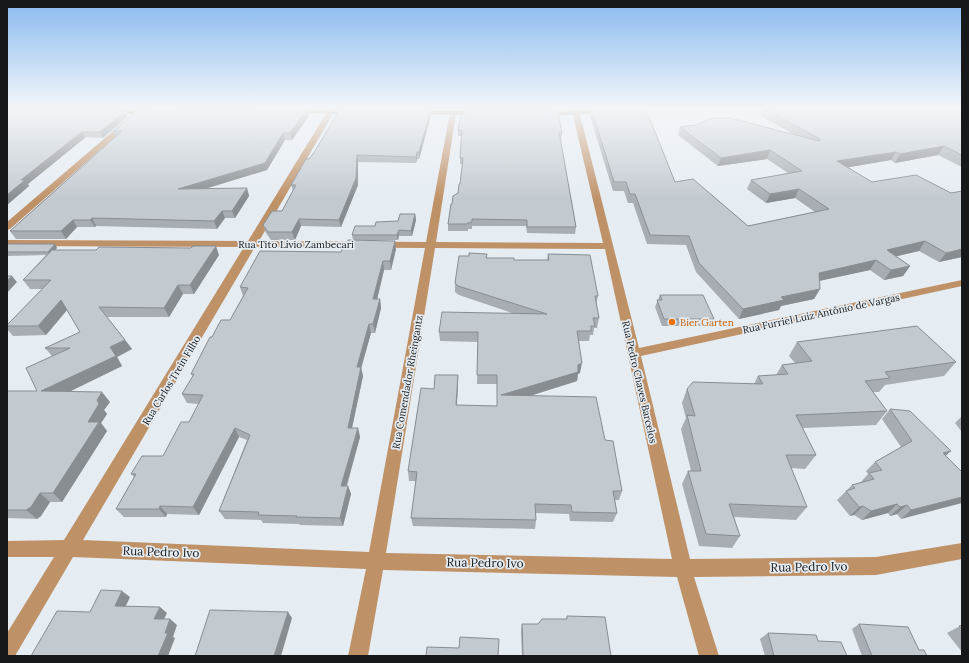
<svg xmlns="http://www.w3.org/2000/svg" width="969" height="663" viewBox="0 0 969 663" font-family="Lora,serif">
  <rect width="100%" height="100%" fill="#e5ecf2"/>
  <g fill="none" stroke-linecap="round" stroke-linejoin="round">
    <path fill="#bf9167" fill-rule="evenodd" d="M 141,107 L 149,107 L 10,229 L 7,230 L 7,222 Z
      M 330,107 L 337,107 L 259,241 L 426,242 L 451,107 L 457,107 L 436,242 L 603,243 L 571,107 L 578,107 L 639,348 L 962,280 L 962,286 L 641,356 L 690,559 L 876,557 L 962,543 L 962,559 L 876,575 L 694,577 L 719,656 L 699,656 L 677,577 L 383,570 L 368,656 L 348,656 L 366,569 L 73,557 L 15,656 L 7,656 L 7,633 L 54,557 L 7,557 L 7,541 L 64,540 L 244,247 L 7,246 L 7,240 L 248,241 ZM 255,247 L 425,248 L 369,552 L 83,540 ZM 435,248 L 605,249 L 672,559 L 386,553 Z"/>
    <path fill="#7e4e1d" fill-rule="evenodd" d="M 628,107 L 655,107 L 630,111 L 627,109 Z
      M 152,110 L 155,112 L 154,113 L 110,115 L 107,113 L 110,111 Z
      M 292,110 L 354,110 L 357,112 L 354,114 L 290,113 L 289,112 Z
      M 605,110 L 607,111 L 607,113 L 542,116 L 539,114 L 542,112 Z
      M 414,111 L 482,111 L 485,113 L 482,115 L 416,114 L 413,112 Z"/>
  </g>
  <path fill="#a7adb2" d="M 7,107 L 138,107 L 136,109 L 7,110 Z
    M 148,107 L 315,107 L 314,109 L 149,109 Z
    M 345,107 L 434,107 L 434,109 L 345,109 Z
    M 466,107 L 557,107 L 557,110 L 466,109 Z
    M 588,107 L 645,107 L 675,182 L 748,226 L 815,212 L 795,198 L 766,203 L 747,189 L 751,180 L 788,173 L 767,159 L 718,166 L 678,135 L 680,127 L 793,134 L 761,116 L 764,108 L 962,107 L 962,167 L 938,155 L 895,163 L 891,160 L 848,167 L 962,257 L 939,262 L 919,251 L 896,256 L 910,266 L 903,276 L 884,280 L 870,270 L 819,281 L 820,289 L 814,299 L 781,306 L 779,310 L 739,319 L 696,272 L 686,245 L 647,244 L 633,203 L 628,203 L 624,191 L 613,191 L 590,116 L 591,109 L 588,109 Z
    M 307,109 L 309,116 L 292,140 L 285,140 L 267,170 L 205,189 L 247,188 L 249,196 L 235,218 L 225,218 L 217,229 L 96,226 L 95,227 L 77,227 L 66,239 L 16,239 L 10,231 L 116,136 L 113,131 Z
    M 431,109 L 431,116 L 419,159 L 417,159 L 416,163 L 358,162 L 358,185 L 341,227 L 301,226 L 295,240 L 271,240 L 266,233 L 263,225 L 282,211 L 293,191 L 291,185 L 309,159 Z
    M 7,111 L 128,116 L 103,138 L 86,137 L 82,140 L 28,184 L 29,186 L 7,205 Z
    M 458,130 L 562,133 L 561,139 L 560,139 L 576,227 L 575,234 L 527,233 L 526,226 L 472,226 L 472,229 L 468,229 L 468,231 L 448,231 L 448,224 L 452,204 L 458,193 L 460,184 L 462,164 L 460,164 L 460,158 L 461,136 L 458,136 Z
    M 415,214 L 416,220 L 412,236 L 399,236 L 398,240 L 353,240 L 352,235 L 375,226 L 398,221 Z
    M 7,244 L 55,244 L 57,248 L 55,250 L 219,255 L 194,294 L 183,294 L 169,317 L 107,317 L 125,340 L 132,349 L 117,357 L 122,366 L 69,392 L 110,402 L 104,410 L 107,414 L 101,423 L 107,431 L 62,502 L 50,502 L 41,516 L 37,519 L 7,518 L 7,391 L 37,391 L 52,356 L 45,348 L 80,332 L 67,310 L 46,335 L 13,336 L 7,329 L 7,325 L 42,289 L 30,289 L 23,280 L 46,255 L 7,256 Z
    M 396,249 L 391,270 L 384,270 L 377,299 L 380,299 L 381,308 L 375,333 L 371,333 L 361,367 L 363,376 L 352,428 L 358,428 L 360,437 L 347,486 L 348,486 L 351,494 L 343,526 L 300,525 L 299,524 L 263,523 L 261,520 L 225,519 L 219,511 L 247,440 L 239,437 L 199,515 L 167,514 L 166,517 L 124,517 L 116,509 L 134,477 L 131,474 L 163,456 L 189,422 L 199,404 L 187,403 L 182,394 L 193,376 L 191,374 L 212,337 L 230,320 L 243,296 L 240,287 L 341,252 Z
    M 548,254 L 598,296 L 596,304 L 599,318 L 597,328 L 594,328 L 593,335 L 590,335 L 589,341 L 579,341 L 580,373 L 578,374 L 577,381 L 530,396 L 605,440 L 622,491 L 619,500 L 615,500 L 617,513 L 613,522 L 570,521 L 569,514 L 536,513 L 536,520 L 535,529 L 413,526 L 411,518 L 416,481 L 409,481 L 408,471 L 434,389 L 458,375 L 458,385 L 457,405 L 497,406 L 497,384 L 477,384 L 478,342 L 440,341 L 439,332 L 515,314 L 459,295 L 455,292 L 455,283 L 486,258 L 514,260 L 547,260 Z
    M 660,295 L 714,319 L 711,326 L 662,326 L 655,307 Z
    M 797,342 L 956,362 L 944,376 L 885,385 L 879,392 L 873,392 L 887,411 L 876,425 L 803,428 L 816,455 L 805,469 L 791,468 L 807,507 L 796,520 L 734,517 L 740,536 L 732,548 L 699,546 L 682,484 L 688,471 L 691,471 L 681,429 L 686,418 L 682,403 L 687,389 L 754,384 L 758,376 L 776,375 L 782,365 L 795,363 L 789,356 Z
    M 890,409 L 946,456 L 962,472 L 901,519 L 897,514 L 890,516 L 888,513 L 862,520 L 854,515 L 850,516 L 837,500 L 852,485 L 861,482 L 868,474 L 866,471 L 875,462 L 901,447 L 882,419 Z
    M 962,416 L 962,432 L 955,423 Z
    M 567,616 L 611,656 L 522,656 L 521,631 L 522,624 L 538,624 L 566,619 Z
    M 859,624 L 919,650 L 927,656 L 862,656 L 852,629 Z
    M 962,625 L 962,652 L 947,633 Z
    M 768,633 L 818,641 L 847,656 L 765,656 L 760,639 Z"/>
  <path fill="#888d91" d="M 307,109 L 309,116 L 292,140 L 290,133 Z
    M 431,109 L 431,116 L 419,159 L 419,152 Z
    M 125,111 L 128,116 L 103,138 L 100,132 Z
    M 82,132 L 86,137 L 28,184 L 29,186 L 7,205 L 7,195 L 21,180 Z
    M 283,133 L 285,140 L 267,170 L 181,196 L 178,189 Z
    M 944,146 L 938,155 L 895,163 L 900,154 Z
    M 770,150 L 767,159 L 718,166 L 721,158 Z
    M 417,152 L 417,159 L 416,163 L 416,157 Z
    M 896,152 L 891,160 L 833,170 L 837,161 Z
    M 357,155 L 358,162 L 358,185 L 341,227 L 339,220 Z
    M 247,188 L 249,196 L 235,218 L 232,211 Z
    M 799,189 L 795,198 L 766,203 L 770,194 Z
    M 222,211 L 225,218 L 217,229 L 214,221 Z
    M 415,214 L 416,220 L 412,236 L 411,231 Z
    M 92,218 L 96,226 L 95,227 L 90,220 Z
    M 299,219 L 301,226 L 295,240 L 292,232 Z
    M 73,220 L 77,227 L 66,239 L 61,231 Z
    M 399,230 L 399,236 L 398,240 L 397,235 Z
    M 395,241 L 396,249 L 391,270 L 390,261 Z
    M 925,241 L 919,251 L 881,260 L 887,250 Z
    M 55,244 L 57,248 L 50,255 L 48,252 Z
    M 216,246 L 219,255 L 194,294 L 190,285 Z
    M 962,249 L 962,257 L 939,262 L 946,253 Z
    M 876,260 L 870,270 L 814,282 L 819,273 Z
    M 383,261 L 384,270 L 375,308 L 373,299 Z
    M 910,266 L 903,276 L 884,280 L 891,270 Z
    M 12,276 L 17,282 L 7,293 L 7,281 Z
    M 178,285 L 183,294 L 169,317 L 164,308 Z
    M 820,289 L 814,299 L 781,306 L 779,310 L 739,319 L 743,309 L 781,297 Z
    M 380,299 L 381,308 L 375,333 L 373,324 Z
    M 61,300 L 67,310 L 46,335 L 38,326 Z
    M 369,324 L 371,333 L 359,376 L 357,367 Z
    M 125,340 L 132,349 L 117,357 L 122,366 L 50,401 L 41,391 L 110,347 Z
    M 582,363 L 580,373 L 578,374 L 577,381 L 501,405 L 501,395 L 578,365 Z
    M 361,367 L 363,376 L 350,437 L 348,428 Z
    M 458,375 L 458,385 L 456,414 L 456,405 Z
    M 102,392 L 110,402 L 104,410 L 107,414 L 101,423 L 107,431 L 62,502 L 53,493 L 88,422 L 97,400 Z
    M 235,428 L 239,437 L 199,515 L 193,507 Z
    M 358,428 L 360,437 L 344,494 L 341,486 Z
    M 951,451 L 941,460 L 943,453 Z
    M 348,486 L 351,494 L 343,526 L 340,518 Z
    M 40,493 L 50,502 L 41,516 L 37,519 L 26,510 Z
    M 962,497 L 962,503 L 901,519 L 911,510 Z
    M 897,504 L 888,513 L 862,520 L 871,511 Z
    M 907,505 L 897,514 L 890,516 L 900,507 Z
    M 160,506 L 167,514 L 166,517 L 159,509 Z
    M 863,506 L 854,515 L 850,516 L 859,507 Z
    M 122,591 L 130,597 L 123,612 L 115,606 Z
    M 160,607 L 167,613 L 161,625 L 154,619 Z
    M 288,612 L 292,618 L 281,656 L 274,656 Z
    M 170,619 L 177,625 L 173,637 L 175,638 L 168,656 L 158,656 L 165,633 Z"/>
  <path fill="#c2c9cf" stroke="#888d91" d="M 596,107 L 645,107 L 675,182 L 693,179 L 748,226 L 829,209 L 799,189 L 770,194 L 751,180 L 802,171 L 770,150 L 721,158 L 680,127 L 696,125 L 713,118 L 730,118 L 819,141 L 820,139 L 764,108 L 769,107 L 962,107 L 962,155 L 944,146 L 900,154 L 896,152 L 837,161 L 872,182 L 916,175 L 951,193 L 962,191 L 962,249 L 946,253 L 925,241 L 887,250 L 910,266 L 891,270 L 876,260 L 819,273 L 820,289 L 781,297 L 784,300 L 743,309 L 699,263 L 689,236 L 650,235 L 635,194 L 630,194 L 626,182 L 614,182 L 591,108 Z
    M 307,109 L 290,133 L 283,133 L 265,163 L 178,189 L 247,188 L 232,211 L 222,211 L 214,221 L 92,218 L 90,220 L 73,220 L 61,231 L 10,231 L 122,131 L 113,131 L 138,110 Z
    M 340,109 L 431,109 L 419,152 L 417,152 L 416,157 L 357,155 L 356,178 L 339,220 L 299,219 L 292,232 L 268,232 L 263,225 L 272,211 L 282,211 L 296,185 L 291,185 L 306,159 L 309,159 L 315,151 Z
    M 465,110 L 558,112 L 562,133 L 559,133 L 560,137 L 576,227 L 527,227 L 527,220 L 472,219 L 472,222 L 468,223 L 467,224 L 448,224 L 451,204 L 452,204 L 453,196 L 458,193 L 459,184 L 460,184 L 463,158 L 460,158 L 462,130 L 458,130 L 461,114 L 465,114 Z
    M 7,111 L 125,111 L 100,132 L 82,132 L 79,134 L 21,180 L 25,180 L 7,195 Z
    M 400,214 L 415,214 L 411,231 L 399,230 L 397,235 L 352,235 L 355,226 L 375,226 L 376,222 L 398,221 Z
    M 348,240 L 395,241 L 390,261 L 383,261 L 373,299 L 380,299 L 373,324 L 369,324 L 357,367 L 361,367 L 348,428 L 358,428 L 341,486 L 348,486 L 340,518 L 296,517 L 297,516 L 258,515 L 259,512 L 219,511 L 250,435 L 235,428 L 193,507 L 160,506 L 159,509 L 116,509 L 136,474 L 131,474 L 142,456 L 163,456 L 181,422 L 189,422 L 203,395 L 182,394 L 194,374 L 191,374 L 210,337 L 212,337 L 221,320 L 230,320 L 248,288 L 240,287 L 260,251 L 341,252 L 344,245 L 347,245 Z
    M 7,244 L 55,244 L 48,252 L 7,252 Z
    M 193,246 L 216,246 L 190,285 L 178,285 L 164,308 L 99,307 L 125,340 L 110,347 L 116,356 L 41,391 L 102,392 L 97,400 L 99,404 L 88,422 L 99,422 L 53,493 L 40,493 L 31,507 L 26,510 L 7,510 L 7,391 L 37,391 L 26,368 L 70,348 L 45,348 L 80,332 L 61,300 L 38,326 L 7,326 L 7,325 L 51,280 L 23,280 L 52,250 L 96,250 L 99,247 L 191,248 Z
    M 469,253 L 487,254 L 486,258 L 514,258 L 514,260 L 549,260 L 548,254 L 590,255 L 598,296 L 595,296 L 599,318 L 593,318 L 595,326 L 591,326 L 591,331 L 577,331 L 582,363 L 578,365 L 578,372 L 501,395 L 596,397 L 605,440 L 613,441 L 622,491 L 613,491 L 617,513 L 572,512 L 571,505 L 535,504 L 536,520 L 411,518 L 417,472 L 408,471 L 421,388 L 434,389 L 435,375 L 458,375 L 456,405 L 497,406 L 497,375 L 477,375 L 478,332 L 439,332 L 442,312 L 547,314 L 458,286 L 455,283 L 459,256 L 469,256 Z
    M 7,276 L 12,276 L 7,281 Z
    M 660,295 L 703,295 L 714,319 L 664,319 L 657,300 L 662,300 Z
    M 917,326 L 956,362 L 885,372 L 890,378 L 865,381 L 887,411 L 796,415 L 816,455 L 786,455 L 807,507 L 729,504 L 740,536 L 706,534 L 688,471 L 701,471 L 687,415 L 695,416 L 687,389 L 693,382 L 763,384 L 758,376 L 788,374 L 782,365 L 812,361 L 797,342 Z
    M 890,409 L 910,411 L 951,451 L 943,453 L 962,472 L 962,497 L 911,510 L 907,505 L 900,507 L 897,504 L 871,511 L 863,506 L 859,507 L 846,491 L 855,488 L 852,485 L 874,479 L 869,473 L 882,470 L 875,462 L 912,441 Z
    M 101,590 L 122,591 L 115,606 L 160,607 L 154,619 L 170,619 L 165,633 L 168,633 L 158,656 L 31,656 L 57,611 L 90,612 Z
    M 210,610 L 288,612 L 274,656 L 195,656 Z
    M 567,616 L 605,617 L 611,656 L 523,656 L 522,624 L 538,624 L 542,619 L 567,619 Z
    M 859,624 L 908,627 L 919,650 L 924,650 L 927,656 L 872,656 Z
    M 962,625 L 962,629 L 959,626 Z
    M 768,633 L 816,635 L 818,641 L 841,642 L 847,656 L 774,656 Z
    M 460,637 L 499,639 L 498,656 L 426,656 L 427,647 L 459,648 Z"/>
  <linearGradient id="sky" x2="0" y2="1"><stop stop-color="#89b9f0"/><stop offset="0.54" stop-color="#f3f6f9"/><stop offset="1" stop-color="#f3f6f9" stop-opacity="0"/></linearGradient>
  <rect width="969" height="200" fill="url(#sky)"/>
  <circle fill="#e8710a" stroke="#e5ecf2" stroke-width="1.5" cx="672" cy="322" r="4"/>
  <g text-anchor="middle" stroke-width="3.5" stroke-linejoin="round" paint-order="stroke">
    <g font-size="10" fill="#16181a" stroke="#e5ecf2">
      <text x="296" y="248">Rua Tito Lívio Zambecari</text>
      <text transform="translate(821 313) rotate(-12)" y="4">Rua Furriel Luiz Antônio de Vargas</text>
      <text transform="translate(171 380) rotate(-59)" y="4">Rua Carlos Trein Filho</text>
      <text transform="translate(407 382) rotate(-80)" y="4">Rua Comendador Rheingantz</text>
      <text transform="translate(640 382) rotate(77)" y="4">Rua Pedro Chaves Barcelos</text>
    </g>
    <g font-size="10" fill="#c56008" stroke="#e5ecf2" text-anchor="start">
      <text x="680" y="326">Bier Garten</text>
    </g>
    <g font-size="12" fill="#16181a" stroke="#e5ecf2">
      <text transform="translate(161 552) rotate(2)" y="4">Rua Pedro Ivo</text>
      <text transform="translate(485 563) rotate(1)" y="4">Rua Pedro Ivo</text>
      <text transform="translate(809 567) rotate(-1)" y="4">Rua Pedro Ivo</text>
    </g>
  </g>
  <rect width="969" height="663" fill="none" stroke="#16181a" stroke-width="16"/>
</svg>
